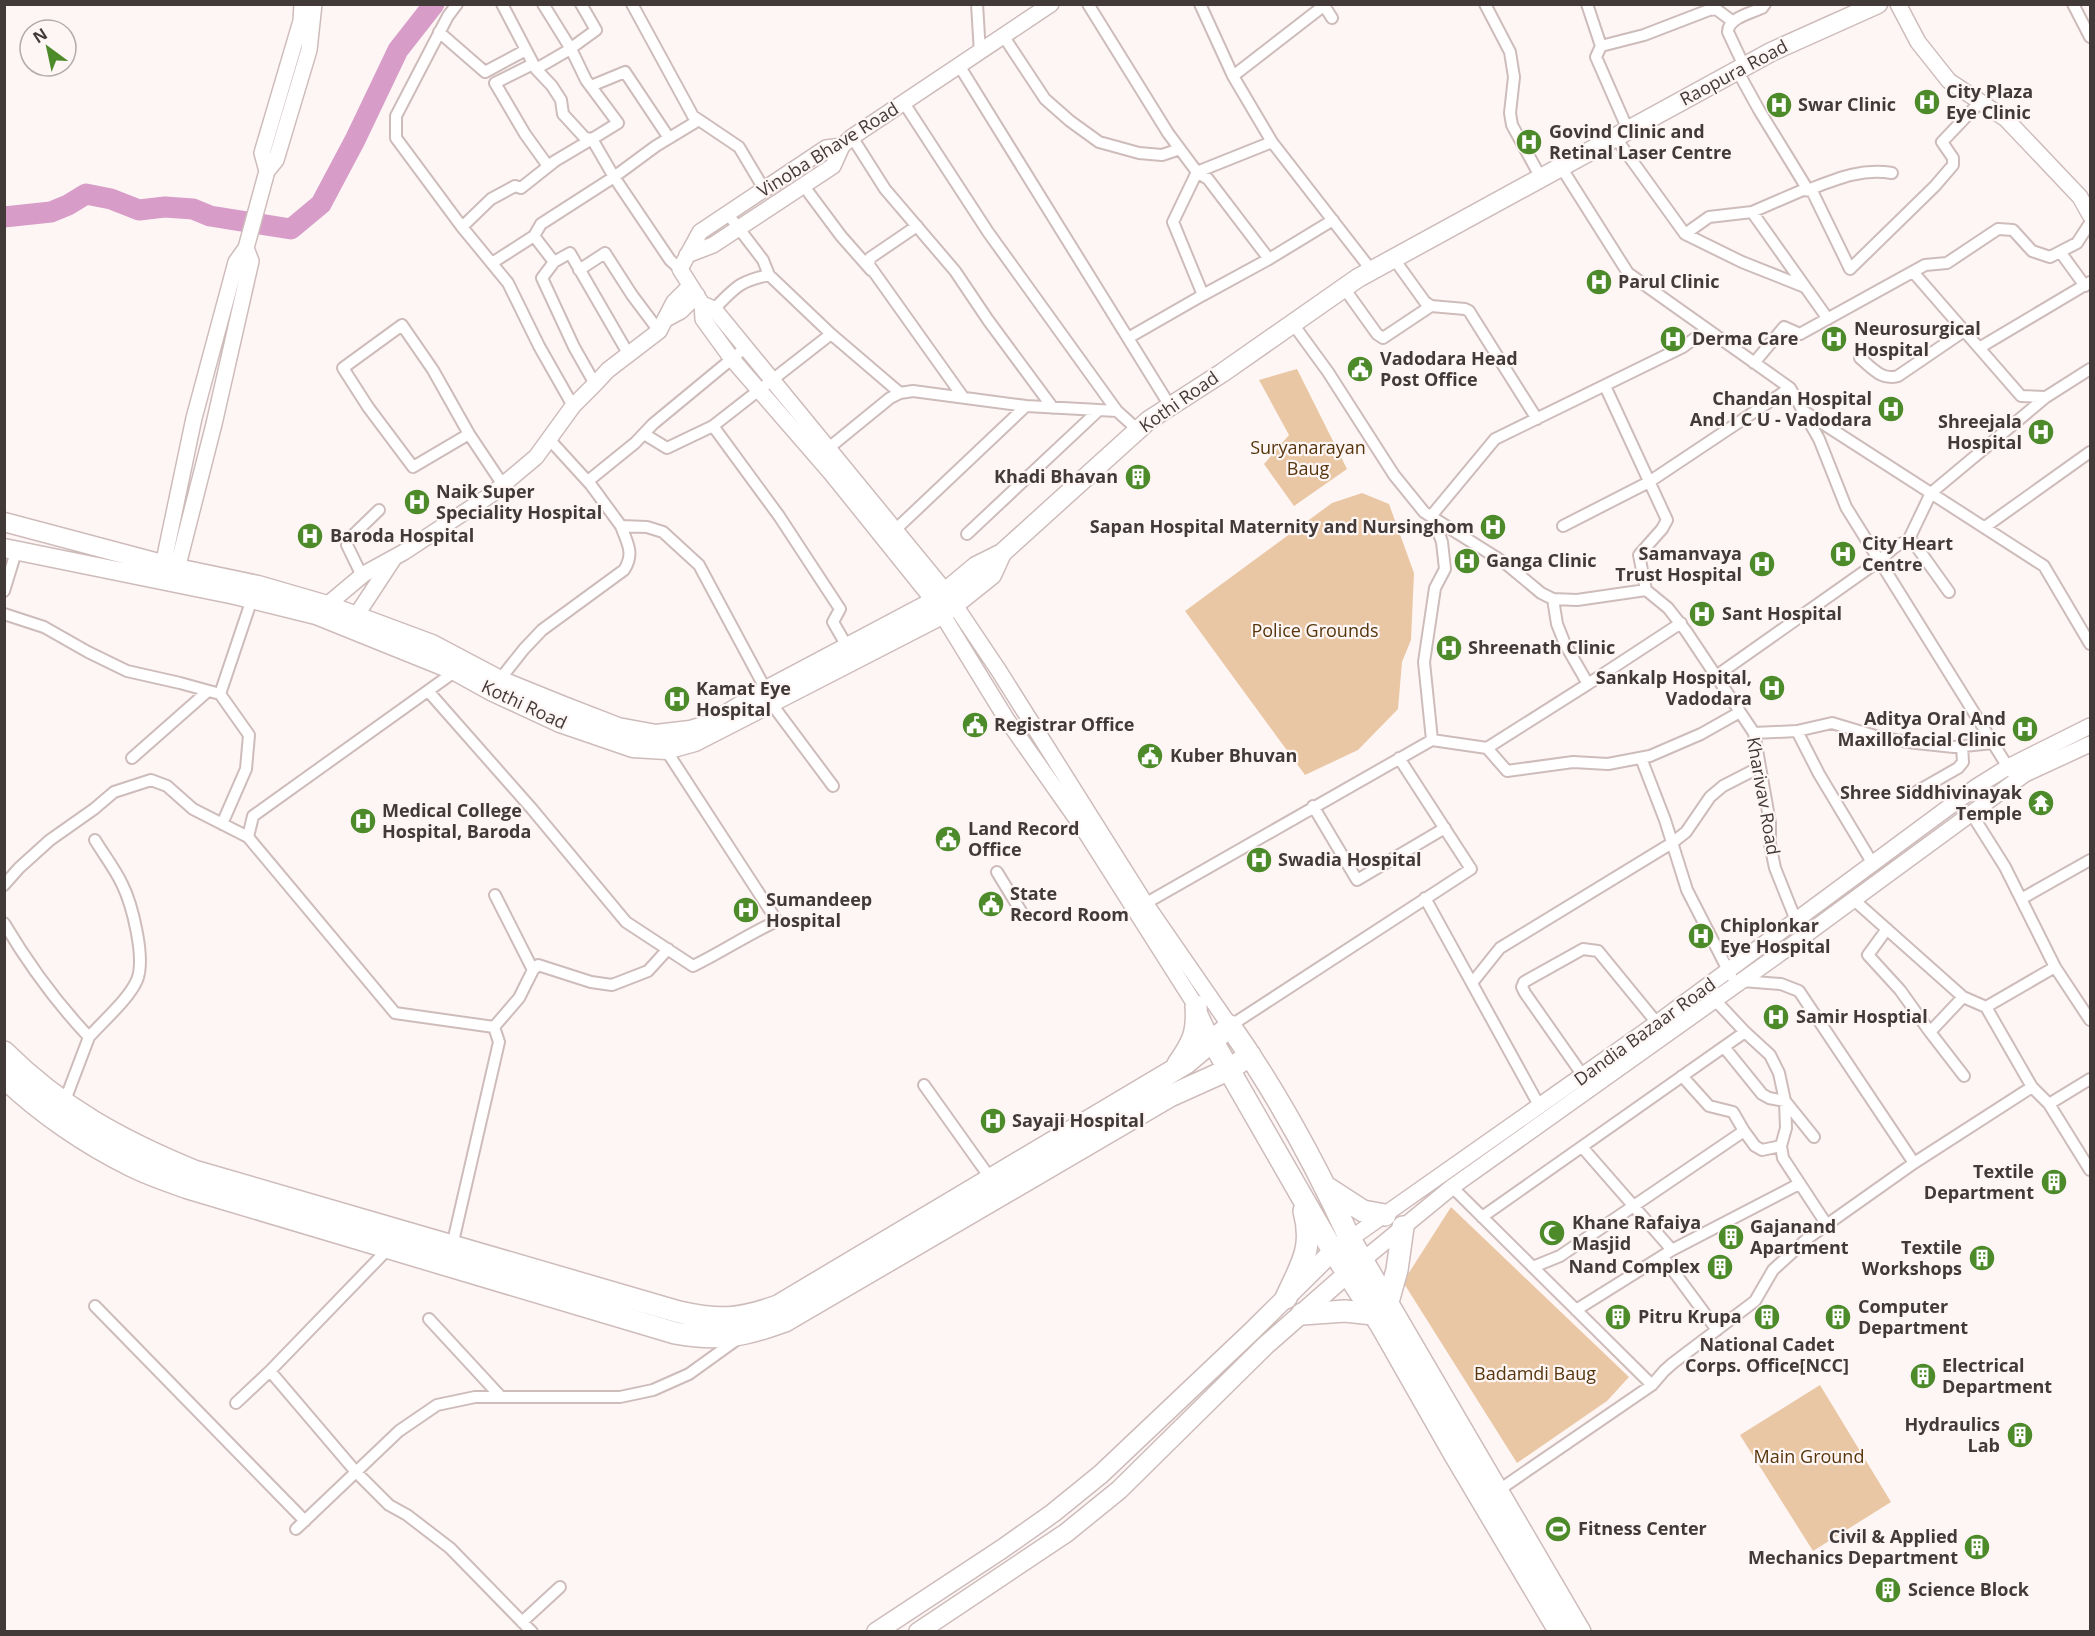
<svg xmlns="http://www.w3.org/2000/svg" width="2095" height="1636" viewBox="0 0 2095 1636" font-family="'Open Sans',sans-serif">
  <rect width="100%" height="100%" fill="#fef6f5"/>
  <path fill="#eac7a4" d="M 1297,369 L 1347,469 L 1294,506 L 1264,464 L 1289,435 L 1259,380 Z
    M 1362,493 L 1389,504 L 1414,573 L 1411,640 L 1402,662 L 1398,709 L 1358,750 L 1305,775 L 1185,611 L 1332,503 Z
    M 1451,1207 L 1629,1377 L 1607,1401 L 1517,1463 L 1403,1282 Z
    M 1820,1385 L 1891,1502 L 1813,1551 L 1740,1435 Z"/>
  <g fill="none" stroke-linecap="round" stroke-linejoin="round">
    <path stroke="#d79dc8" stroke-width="21" d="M 4,217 L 51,212 L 68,205 L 86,194 L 111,199 L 139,210 L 165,207 L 193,209 L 210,216 L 291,229 L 321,204 L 355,140 L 398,50 L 434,4"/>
    <defs>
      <path id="street" d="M 457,4 L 448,16 L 396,116 L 396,138 L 462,227 L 508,283 L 539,346 L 573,406
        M 502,4 L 536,69 L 567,51 L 596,30 L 581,4
        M 543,4 L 571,49 L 586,80 L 618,123 L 592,139 L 614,177 L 656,146 L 699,120
        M 632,4 L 693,116 L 739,147 L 764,189
        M 977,4 L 980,53
        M 1088,4 L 1168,133 L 1197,172 L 1208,179 L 1269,259
        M 1200,4 L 1233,76 L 1272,142 L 1372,271
        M 1323,4 L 1332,18
        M 1485,4 L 1510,52 L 1514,77 L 1510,113 L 1512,125 L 1541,178
        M 1587,4 L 1601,46 L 1596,57 L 1628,130
        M 2073,4 L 2090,37
        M 439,32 L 485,72 L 526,50
        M 1004,37 L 1045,99 L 1070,121 L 1099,142 L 1139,153 L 1162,155 L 1180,149
        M 1601,46 L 1644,35 L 1709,10 L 1716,9 L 1732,21
        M 533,64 L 495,83 L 525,134 L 548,166
        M 1744,66 L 1728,32 C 1728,18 1751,13 1762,8 L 1765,4
        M 960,67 L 1170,406
        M 1737,70 L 1759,110 L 1808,190 C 1836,179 1861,168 1892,173
        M 1233,76 L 1326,4
        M 591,86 L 625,72 L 669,138
        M 904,103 L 988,232 L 1117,411
        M 852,137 L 885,189 L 955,271 L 988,320 L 1053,408
        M 1615,137 L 1685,234 L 1709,217 L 1752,212 L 1803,190 L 1812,191 L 1850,269 L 1935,186 L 1953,165 L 1953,158 L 1942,142 L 1980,102
        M 1272,142 L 1197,172 L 1173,222 L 1203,295 L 1269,259 L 1333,220
        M 1561,167 L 1628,273 L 1790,388 L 1819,439 L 1846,507 L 2011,772
        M 809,193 L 841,236 L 871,270
        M 1752,212 L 1828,319
        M 727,213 L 763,260 L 769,275
        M 917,226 L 870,258 L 869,265 L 963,397
        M 462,227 L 491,199 L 515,186 L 521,188 L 555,161 L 592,139 L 585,138 L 563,114 L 561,100 L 552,86 L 536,69
        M 1685,234 L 1742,262 L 1805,287
        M 534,236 L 541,224 L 614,177 L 670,260 L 680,269
        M 2061,253 L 2085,286
        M 1394,259 L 1425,302 L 1431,306 L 1465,309 L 1469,311 L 1537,419
        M 554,262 L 542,278 L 574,347 L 595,384
        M 492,263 L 534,236 L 554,262 L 570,253 L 629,355
        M 579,270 L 605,253 L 632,295 L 659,331
        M 1913,272 L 2021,396 L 2046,397 L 2090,369
        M 1344,288 L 1377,334 L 1383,338 L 1431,306
        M 714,309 C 735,288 739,281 769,275 L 831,334 L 900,393
        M 1293,324 L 1328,372 L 1394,475 L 1424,512 L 1505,563 L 1541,593 L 1553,599 L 1577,600 L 1646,590 L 1668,608 L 1686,631 L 1754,733 L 1770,823 L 1770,844 L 1775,868 L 1793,913 L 1804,936
        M 831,334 L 713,426 L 779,516 L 840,609 L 833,622 L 848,648
        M 1128,338 L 1203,295
        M 1979,348 L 2090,282
        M 1860,358 C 1872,368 1882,381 1898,376 L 1964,331
        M 1754,363 L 1784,327 L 1800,334 L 1925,265 L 1947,263 L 1998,229 L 2013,230 L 2032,251 L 2050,257 L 2077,243 L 2090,223
        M 1605,386 L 1667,520 L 1662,529 L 1639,555 L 1646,590
        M 1805,412 L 2044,566 L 2090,644
        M 469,434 L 433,370 L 402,325 L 343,368 L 368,407 L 413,467 L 469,434 L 503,485
        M 644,434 L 667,448 L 713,426
        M 549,439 L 591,485 L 621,526 L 647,527 L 663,532 L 699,565 L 766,690
        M 825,451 L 890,398 L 900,393 L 913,391 L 1026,406 L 1117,411 L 1138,430
        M 588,481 L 635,443 L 653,424 L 745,348
        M 1563,526 L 1649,482 L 1790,388
        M 1985,527 L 2090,452
        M 894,531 L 1026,406
        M 967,534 L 1099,410
        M 1908,541 L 1931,493 L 2046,397
        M 362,576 L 347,545 L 349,539 L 379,510
        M 4,591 L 16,552
        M 4,614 L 44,627 L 88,652 L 127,671 L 180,683 L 220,694 L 249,735 L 246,769 L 222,824
        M 1716,676 L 1879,561 C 1890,552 1900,538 1914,543 L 1949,592
        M 497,683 L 524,649 L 542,630 L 624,570 C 635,553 627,543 621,526
        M 1588,684 L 1681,623
        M 428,691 L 532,809 L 626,922 L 693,966 C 722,952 748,934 777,921 L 664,747
        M 220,694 L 252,599
        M 771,703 L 833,786
        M 1797,731 L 1819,774 L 1873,864
        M 1754,733 L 1797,731 L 1832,723 L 1882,738 L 1916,743 L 1954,747 L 1993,743
        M 1432,740 L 1487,748 L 1507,771 L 1573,762 L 1608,764 L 1650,756 L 1701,734 L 1740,712
        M 1487,748 L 1588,684 L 1565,644 L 1557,624 L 1553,599
        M 132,758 L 208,691
        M 1641,758 L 1665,820 L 1687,890 L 1731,976
        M 1916,792 L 1958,768 L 1963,762 L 1962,746
        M 1313,806 L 1357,880 L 1445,828
        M 1971,813 L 2005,867 L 2055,967 L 1986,1007
        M 997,872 L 1022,913
        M 4,885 L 19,868 L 50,840 L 94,809 L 114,792 L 151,780 L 167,786 L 193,809 L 248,837
        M 495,895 L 533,970
        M 1425,898 L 1540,1107
        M 2021,899 L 2090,860
        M 1141,906 L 1432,740 L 1424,662 L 1435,588 L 1445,569 L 1442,542 L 1432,515 L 1495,439 L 1683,347 L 1707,329
        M 4,923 C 29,965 55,1001 89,1037 L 64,1103
        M 1887,929 L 1868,955 L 1900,990 L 1930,1032
        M 2055,967 L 2090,1020
        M 1742,981 L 1781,984 L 1799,991 L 1914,1163
        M 1472,983 L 1500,948 L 1672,843 L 1686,832 L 1710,797 L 1723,786 L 1760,767
        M 1963,997 L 1930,1032 L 1964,1076
        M 1715,1000 L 1745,1032 L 1770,1055 L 1779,1073 L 1785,1101 L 1814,1137
        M 1230,1026 L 1471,869 L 1399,758
        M 494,1027 L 519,998 L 533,970 L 538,965 L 591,982 L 612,985 L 648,971 L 668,949
        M 89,1037 C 103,1021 129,999 137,980 C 146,958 132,904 122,884 C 115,869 104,855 95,840
        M 1682,1076 L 1709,1106 L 1733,1112 L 1744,1131 L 1755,1146 L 1762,1150 L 1781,1146 L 1786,1128 L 1785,1101 L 1769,1098 L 1762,1094 L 1724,1047
        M 1586,1080 L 1525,993 L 1522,987 L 1524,982 L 1583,949 L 1598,951 L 1657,1023
        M 924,1085 L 991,1179
        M 2032,1087 L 2049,1104 L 2090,1079
        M 2049,1104 L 2090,1170
        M 1781,1146 L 1783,1158 L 1827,1225
        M 1582,1147 L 1672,1250
        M 1452,1187 L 1652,1385 L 1496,1492
        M 1482,1217 L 1745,1032
        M 452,1246 L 499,1042 L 494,1027 L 395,1013 L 248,837 L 253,816 L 457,670
        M 1663,1257 L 1717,1330
        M 1533,1267 L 1560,1256 L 1744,1131
        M 95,1306 L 305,1521
        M 1576,1310 L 1672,1250 L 1799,1184
        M 429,1319 L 501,1397
        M 270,1371 L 356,1472 L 389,1505 L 407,1515 L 450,1548 L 532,1632
        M 1652,1385 L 1664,1371 L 1673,1363 L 1755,1301 L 1773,1270 L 1808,1238 L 1914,1163 L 2032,1087 L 1986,1007 L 1963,997 L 1854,900
        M 236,1403 L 270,1371 L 389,1248
        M 296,1529 L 399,1431 L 437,1405 L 475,1397 L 620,1397 L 653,1390 L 689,1374 L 739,1338
        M 522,1622 L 560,1587"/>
      <path id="secondary" d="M 1051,4 L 852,137 L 842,146 L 826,148 L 700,232 L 680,269 L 702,304 L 714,309 L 946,592 L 999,671 L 1145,903 L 1230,1026
        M 1898,4 L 1918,42 L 1949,81 L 2006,119 L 2080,197 L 2090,215
        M 267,171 L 262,153 L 301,21 L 302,4
        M 687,255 L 713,245 L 833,166 L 842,146
        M 702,304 L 703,319 L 732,359 L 831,473 L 934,601 L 1007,720 L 1083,828 L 1196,1006 L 1213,1042
        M 666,319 L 681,311 L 697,295
        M 161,575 L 194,418 L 236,262 L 246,248 L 267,171 L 276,160 L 309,50 L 314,4
        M 175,577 L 214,424 L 251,261 L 246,248
        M 323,614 L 327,605 L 364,574 L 404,552 L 492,494 L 536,457 L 573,406 L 595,384 L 608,370 L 659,331 L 674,302 L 690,286
        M 350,625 L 394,558
        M 1350,1239 L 1657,1023 L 1976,787 L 2008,767 L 2090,726
        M 1363,1260 L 1452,1187 L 1785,950 L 2025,774 L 2090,744"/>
      <path id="primary" d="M 4,522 L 177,568 L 258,585 L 327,605 L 432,644 L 502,681 L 564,706 L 618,727 L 656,734 L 690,730 L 710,724 L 766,690 L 934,601 L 976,566 L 1002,553 L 1149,420 L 1222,373 L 1358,278 L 1771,52 L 1878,4
        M 4,548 L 235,595 L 316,615 L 455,671 L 493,692 L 560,723 L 633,748 L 666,750 L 695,742 L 942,615 L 992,575 L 1002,553
        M 876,1632 L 1002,1549 L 1053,1513 L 1101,1474 L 1251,1332 L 1333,1251 L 1344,1243
        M 918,1632 L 1066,1533 L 1119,1490 L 1266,1345 L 1357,1265"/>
      <path id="highway" d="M 1213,1042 L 1333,1251 L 1381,1325 L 1455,1455 L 1560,1632
        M 4,1052 C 60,1108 121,1141 194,1171 L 679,1312 C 719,1321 739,1320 778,1306 L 1186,1063 L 1230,1026 C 1277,1093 1316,1165 1350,1239 L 1580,1632
        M 1178,1064 C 1193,1043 1198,1032 1196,1006
        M 4,1077 C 40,1112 87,1144 132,1166 C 150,1175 169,1181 188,1188 L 675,1333 C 719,1341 744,1336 785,1321 L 1170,1096 L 1230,1069 L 1250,1055
        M 1326,1187 L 1363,1211 L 1385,1215
        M 1286,1298 C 1301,1265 1314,1248 1304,1211
        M 1388,1302 L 1397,1270 L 1403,1227
        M 1302,1314 L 1345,1311 L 1373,1314"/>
    </defs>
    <use href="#street" stroke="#cebcbb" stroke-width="14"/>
    <use href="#secondary" stroke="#cebcbb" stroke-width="18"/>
    <use href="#primary" stroke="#cebcbb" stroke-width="21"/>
    <use href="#highway" stroke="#cebcbb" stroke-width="24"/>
    <use href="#street" stroke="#fff" stroke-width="10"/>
    <use href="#secondary" stroke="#fff" stroke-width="15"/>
    <use href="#primary" stroke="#fff" stroke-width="18"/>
    <use href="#highway" stroke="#fff" stroke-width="21"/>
  </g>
  <defs>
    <symbol id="hospital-disc" viewBox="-11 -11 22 22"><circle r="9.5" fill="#4d8a2a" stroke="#fef6f5"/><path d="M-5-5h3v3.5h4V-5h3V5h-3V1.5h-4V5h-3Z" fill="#fff"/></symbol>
    <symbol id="civic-disc" viewBox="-11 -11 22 22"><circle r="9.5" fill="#4d8a2a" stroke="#fef6f5"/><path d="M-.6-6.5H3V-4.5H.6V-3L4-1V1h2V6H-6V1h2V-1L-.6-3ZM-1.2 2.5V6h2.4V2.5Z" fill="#fff"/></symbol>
    <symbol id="building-disc" viewBox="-11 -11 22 22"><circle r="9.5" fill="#4d8a2a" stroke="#fef6f5"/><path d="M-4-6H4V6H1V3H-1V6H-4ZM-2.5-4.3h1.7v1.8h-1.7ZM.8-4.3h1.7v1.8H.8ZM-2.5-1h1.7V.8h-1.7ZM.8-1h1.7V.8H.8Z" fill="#fff"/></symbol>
    <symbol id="temple-disc" viewBox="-11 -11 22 22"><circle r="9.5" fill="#4d8a2a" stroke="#fef6f5"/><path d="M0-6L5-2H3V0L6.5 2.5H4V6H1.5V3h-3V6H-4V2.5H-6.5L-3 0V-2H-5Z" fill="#fff"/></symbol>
    <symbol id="mosque-disc" viewBox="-11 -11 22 22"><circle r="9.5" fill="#4d8a2a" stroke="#fef6f5"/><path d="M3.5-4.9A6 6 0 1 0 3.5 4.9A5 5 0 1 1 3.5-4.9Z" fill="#fff"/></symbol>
    <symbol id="stadium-disc" viewBox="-11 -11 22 22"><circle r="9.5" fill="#4d8a2a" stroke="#fef6f5"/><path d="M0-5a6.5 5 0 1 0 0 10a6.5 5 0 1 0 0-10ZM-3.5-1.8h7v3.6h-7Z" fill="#fff"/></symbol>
  </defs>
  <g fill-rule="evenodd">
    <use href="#hospital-disc" x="1912" y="87" width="30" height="30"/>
    <use href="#hospital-disc" x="1764" y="90" width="30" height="30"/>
    <use href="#hospital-disc" x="1514" y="127" width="30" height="30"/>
    <use href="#hospital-disc" x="1584" y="267" width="30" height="30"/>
    <use href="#hospital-disc" x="1658" y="324" width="30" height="30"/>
    <use href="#hospital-disc" x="1819" y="324" width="30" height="30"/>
    <use href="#civic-disc" x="1345" y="354" width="30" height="30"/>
    <use href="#hospital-disc" x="1876" y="394" width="30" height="30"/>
    <use href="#hospital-disc" x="2026" y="417" width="30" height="30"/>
    <use href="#building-disc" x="1123" y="462" width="30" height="30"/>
    <use href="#hospital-disc" x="402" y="487" width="30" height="30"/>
    <use href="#hospital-disc" x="1478" y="512" width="30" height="30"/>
    <use href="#hospital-disc" x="295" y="521" width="30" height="30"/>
    <use href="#hospital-disc" x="1828" y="539" width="30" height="30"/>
    <use href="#hospital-disc" x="1452" y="546" width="30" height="30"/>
    <use href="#hospital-disc" x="1747" y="549" width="30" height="30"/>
    <use href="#hospital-disc" x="1687" y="599" width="30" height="30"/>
    <use href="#hospital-disc" x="1434" y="633" width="30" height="30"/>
    <use href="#hospital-disc" x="1757" y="673" width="30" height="30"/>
    <use href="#hospital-disc" x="662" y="684" width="30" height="30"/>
    <use href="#civic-disc" x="960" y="710" width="30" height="30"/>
    <use href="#hospital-disc" x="2010" y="714" width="30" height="30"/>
    <use href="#civic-disc" x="1135" y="741" width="30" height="30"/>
    <use href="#temple-disc" x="2026" y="788" width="30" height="30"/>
    <use href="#hospital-disc" x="348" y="806" width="30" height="30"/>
    <use href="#civic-disc" x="933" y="824" width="30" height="30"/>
    <use href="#hospital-disc" x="1244" y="845" width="30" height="30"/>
    <use href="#civic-disc" x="976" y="889" width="30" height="30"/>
    <use href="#hospital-disc" x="731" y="895" width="30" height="30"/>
    <use href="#hospital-disc" x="1686" y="921" width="30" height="30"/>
    <use href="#hospital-disc" x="1761" y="1002" width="30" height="30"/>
    <use href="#hospital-disc" x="978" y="1106" width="30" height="30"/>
    <use href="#building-disc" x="2039" y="1167" width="30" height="30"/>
    <use href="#mosque-disc" x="1537" y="1218" width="30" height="30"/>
    <use href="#building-disc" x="1716" y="1222" width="30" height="30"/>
    <use href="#building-disc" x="1967" y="1243" width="30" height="30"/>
    <use href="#building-disc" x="1705" y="1252" width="30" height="30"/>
    <use href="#building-disc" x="1603" y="1302" width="30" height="30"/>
    <use href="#building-disc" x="1752" y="1302" width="30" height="30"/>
    <use href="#building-disc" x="1823" y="1302" width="30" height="30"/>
    <use href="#building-disc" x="1908" y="1361" width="30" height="30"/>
    <use href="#building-disc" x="2005" y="1420" width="30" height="30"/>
    <use href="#stadium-disc" x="1543" y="1514" width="30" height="30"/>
    <use href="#building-disc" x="1962" y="1532" width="30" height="30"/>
    <use href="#building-disc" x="1873" y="1575" width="30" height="30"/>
  </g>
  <g text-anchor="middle" stroke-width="4.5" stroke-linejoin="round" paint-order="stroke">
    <g font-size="18" fill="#413a39" stroke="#fef6f5">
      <text transform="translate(1734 73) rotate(-28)" y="6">Raopura Road</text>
      <text transform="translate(828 150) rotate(-32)" y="6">Vinoba Bhave Road</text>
      <text transform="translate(1179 402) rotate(-35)" y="6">Kothi Road</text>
      <text transform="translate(524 705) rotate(25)" y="6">Kothi Road</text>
      <text transform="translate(1763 796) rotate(80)" y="6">Kharivav Road</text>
      <text transform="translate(1645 1032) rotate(-36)" y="6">Dandia Bazaar Road</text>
    </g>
    <g font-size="18" font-weight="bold" fill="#413a39" stroke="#fef6f5" text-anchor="start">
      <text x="1946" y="98">City Plaza<tspan x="1946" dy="21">Eye Clinic</tspan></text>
      <text x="1798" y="111">Swar Clinic</text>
      <text x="1549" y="138">Govind Clinic and<tspan x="1549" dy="21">Retinal Laser Centre</tspan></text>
      <text x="1618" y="288">Parul Clinic</text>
      <text x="1854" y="335">Neurosurgical<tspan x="1854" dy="21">Hospital</tspan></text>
      <text x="1692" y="345">Derma Care</text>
      <text x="1380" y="365">Vadodara Head<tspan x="1380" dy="21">Post Office</tspan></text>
      <text x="1872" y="405" text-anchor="end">Chandan Hospital<tspan x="1872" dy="21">And I C U - Vadodara</tspan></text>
      <text x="2022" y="428" text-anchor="end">Shreejala<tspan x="2022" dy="21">Hospital</tspan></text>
      <text x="1118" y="483" text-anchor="end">Khadi Bhavan</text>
      <text x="436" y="498">Naik Super<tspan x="436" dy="21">Speciality Hospital</tspan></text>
      <text x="1474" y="533" text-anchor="end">Sapan Hospital Maternity and Nursinghom</text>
      <text x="330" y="542">Baroda Hospital</text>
      <text x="1862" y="550">City Heart<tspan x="1862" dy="21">Centre</tspan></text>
      <text x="1742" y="560" text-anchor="end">Samanvaya<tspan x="1742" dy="21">Trust Hospital</tspan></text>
      <text x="1486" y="567">Ganga Clinic</text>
      <text x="1722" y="620">Sant Hospital</text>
      <text x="1468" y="654">Shreenath Clinic</text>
      <text x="1752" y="684" text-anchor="end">Sankalp Hospital,<tspan x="1752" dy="21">Vadodara</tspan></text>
      <text x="696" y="695">Kamat Eye<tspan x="696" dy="21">Hospital</tspan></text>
      <text x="2006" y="725" text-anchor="end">Aditya Oral And<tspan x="2006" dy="21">Maxillofacial Clinic</tspan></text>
      <text x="994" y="731">Registrar Office</text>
      <text x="1170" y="762">Kuber Bhuvan</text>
      <text x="2022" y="799" text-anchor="end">Shree Siddhivinayak<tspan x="2022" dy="21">Temple</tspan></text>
      <text x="382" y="817">Medical College<tspan x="382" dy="21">Hospital, Baroda</tspan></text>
      <text x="968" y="835">Land Record<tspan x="968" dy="21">Office</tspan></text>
      <text x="1278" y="866">Swadia Hospital</text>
      <text x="1010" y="900">State<tspan x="1010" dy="21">Record Room</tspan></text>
      <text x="766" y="906">Sumandeep<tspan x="766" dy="21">Hospital</tspan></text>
      <text x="1720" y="932">Chiplonkar<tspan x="1720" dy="21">Eye Hospital</tspan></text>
      <text x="1796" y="1023">Samir Hosptial</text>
      <text x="1012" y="1127">Sayaji Hospital</text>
      <text x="2034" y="1178" text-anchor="end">Textile<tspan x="2034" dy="21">Department</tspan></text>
      <text x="1572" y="1229">Khane Rafaiya<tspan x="1572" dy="21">Masjid</tspan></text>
      <text x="1750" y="1233">Gajanand<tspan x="1750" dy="21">Apartment</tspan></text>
      <text x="1962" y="1254" text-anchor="end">Textile<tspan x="1962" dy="21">Workshops</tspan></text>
      <text x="1700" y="1273" text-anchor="end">Nand Complex</text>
      <text x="1858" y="1313">Computer<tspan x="1858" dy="21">Department</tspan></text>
      <text x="1638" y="1323">Pitru Krupa</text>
      <text x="1767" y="1351" text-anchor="middle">National Cadet<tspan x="1767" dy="21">Corps. Office[NCC]</tspan></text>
      <text x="1942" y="1372">Electrical<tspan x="1942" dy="21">Department</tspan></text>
      <text x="2000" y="1431" text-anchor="end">Hydraulics<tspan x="2000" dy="21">Lab</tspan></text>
      <text x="1578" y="1535">Fitness Center</text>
      <text x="1958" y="1543" text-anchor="end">Civil &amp; Applied<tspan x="1958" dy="21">Mechanics Department</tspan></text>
      <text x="1908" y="1596">Science Block</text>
    </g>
    <g font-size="18" fill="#56350c" stroke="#fef6f5">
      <text x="1308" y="454">Suryanarayan<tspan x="1308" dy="21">Baug</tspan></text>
      <text x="1315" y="637">Police Grounds</text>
      <text x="1535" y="1380">Badamdi Baug</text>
      <text x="1809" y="1463">Main Ground</text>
    </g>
  </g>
  <rect width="2095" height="1636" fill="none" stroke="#413a39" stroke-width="12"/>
  <g transform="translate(48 48) rotate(327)"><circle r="28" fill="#fef6f5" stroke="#b2abaa" stroke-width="1.5"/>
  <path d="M0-4.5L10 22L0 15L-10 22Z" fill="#4d8a2a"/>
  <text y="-9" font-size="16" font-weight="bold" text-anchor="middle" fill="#413a39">N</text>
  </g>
</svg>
